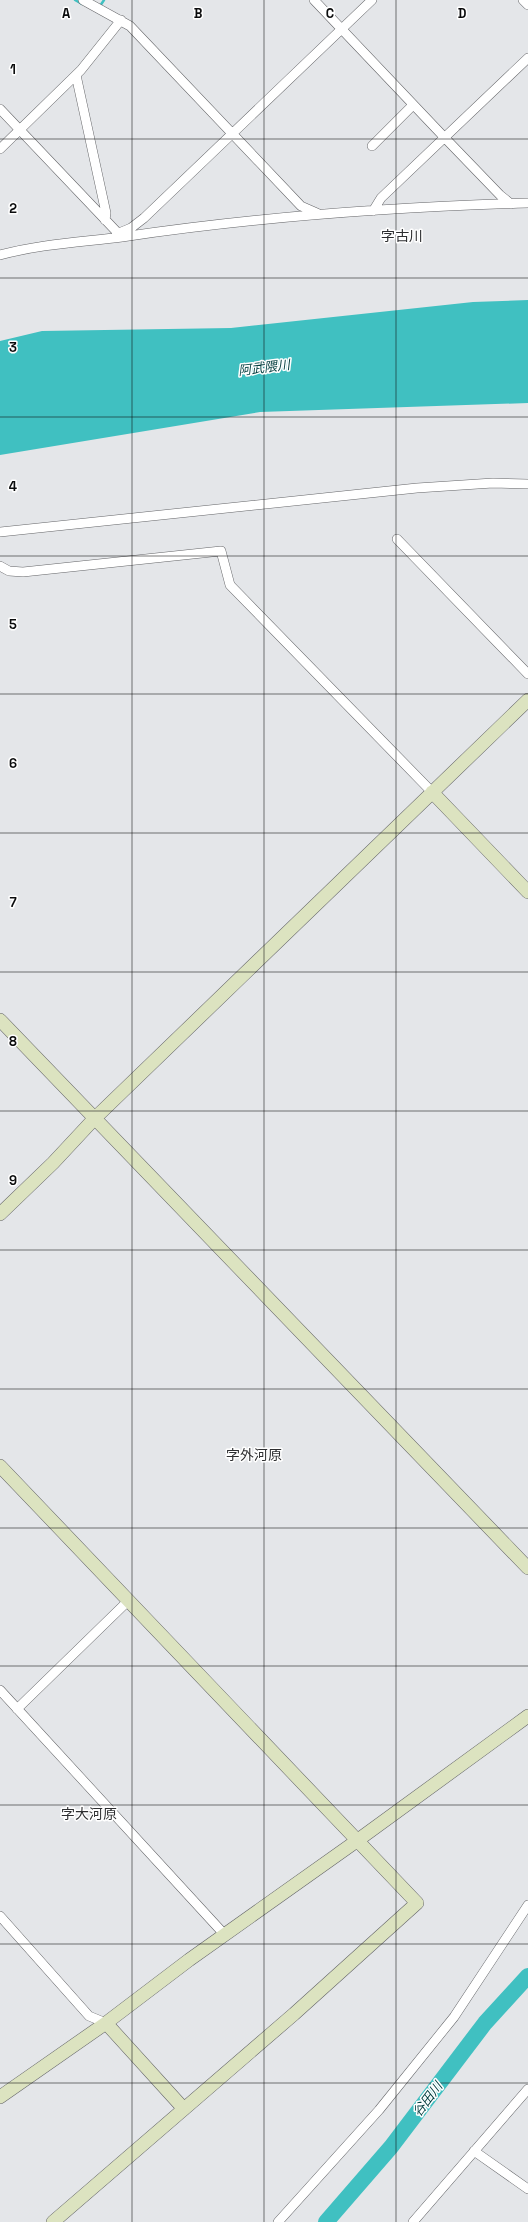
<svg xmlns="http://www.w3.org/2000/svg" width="528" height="2222" viewBox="0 0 528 2222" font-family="'Space Grotesk','Noto Sans JP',sans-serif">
  <rect width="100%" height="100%" fill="#e4e6e9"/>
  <path fill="#40c0c1" d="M 528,300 L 528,403 L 260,412 L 0,455 L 0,341 L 42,331 L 231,328 L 473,302 Z"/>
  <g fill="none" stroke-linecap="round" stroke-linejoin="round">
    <path stroke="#40c0c1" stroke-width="2.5" d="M 75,0 L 82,4
      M 100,6 L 104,0"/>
    <path stroke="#40c0c1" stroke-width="16" d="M 326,2222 L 391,2147 L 485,2023 L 528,1976"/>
    <defs>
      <path id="street" d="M 83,0 L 130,26 L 301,206 L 317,213
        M 314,0 L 445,138 L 500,195 L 511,204
        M 523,0 L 528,5
        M 76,75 L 106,213 L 105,220
        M 0,109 L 116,231 L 118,237
        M 372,146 L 413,105
        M 0,149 L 81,70 L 121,20
        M 373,211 L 381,198 L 528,58
        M 119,233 L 131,228 L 144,218 L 372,0
        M 0,255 C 40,244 82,242 122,237 C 256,217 393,207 528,203
        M 0,532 L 417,488 L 493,483 L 528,484
        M 397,539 L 528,674
        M 0,566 L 9,571 L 23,572 L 221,551 L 230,585 L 432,792
        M 0,1690 L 224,1934
        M 17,1709 L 129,1600
        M 0,1916 L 89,2016 L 106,2023
        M 474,2151 L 528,2189
        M 278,2222 L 379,2110 L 454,2017 L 528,1905
        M 413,2222 L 528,2089"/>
      <path id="secondary" d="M 432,792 L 528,892
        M 0,1020 L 528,1568
        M 0,1214 L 53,1163 L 94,1119 L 528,700
        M 0,1466 L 417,1903 L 294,2014 L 53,2222
        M 106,2023 L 184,2109
        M 0,2097 L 106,2023 L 189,1960 L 358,1840 L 528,1716"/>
    </defs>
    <use href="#street" stroke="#646568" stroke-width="10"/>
    <use href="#secondary" stroke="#646568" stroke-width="14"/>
    <use href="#street" stroke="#fff" stroke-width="9"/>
    <use href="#secondary" stroke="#dce3c0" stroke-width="13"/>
  </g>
  <path fill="none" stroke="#0b0c0d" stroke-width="1" stroke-opacity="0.55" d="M 132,0 L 132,2222M 264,0 L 264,2222M 396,0 L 396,2222M 0,139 L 528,139M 0,278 L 528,278M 0,417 L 528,417M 0,556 L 528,556M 0,694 L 528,694M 0,833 L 528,833M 0,972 L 528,972M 0,1111 L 528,1111M 0,1250 L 528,1250M 0,1389 L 528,1389M 0,1528 L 528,1528M 0,1666 L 528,1666M 0,1805 L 528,1805M 0,1944 L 528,1944M 0,2083 L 528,2083"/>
  <g text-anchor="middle" stroke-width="3" stroke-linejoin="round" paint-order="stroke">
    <g font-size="13" font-style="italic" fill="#023e3f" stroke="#fff">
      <text transform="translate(264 367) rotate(-7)" y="5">阿武隈川</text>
      <text transform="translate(427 2099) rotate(-53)" y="5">谷田川</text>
    </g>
    <g font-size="14" fill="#2d2e30" stroke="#fff">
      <text x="402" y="241">字古川</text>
      <text x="254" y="1460">字外河原</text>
      <text x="89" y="1819">字大河原</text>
    </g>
  </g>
  <g font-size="13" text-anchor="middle" font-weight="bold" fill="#0b0c0d" stroke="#fff" stroke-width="3" stroke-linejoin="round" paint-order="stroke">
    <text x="66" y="18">A</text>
    <text x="198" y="18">B</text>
    <text x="330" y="18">C</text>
    <text x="462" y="18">D</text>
    <text x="13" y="74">1</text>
    <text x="13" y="213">2</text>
    <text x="13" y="352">3</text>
    <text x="13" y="491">4</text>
    <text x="13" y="629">5</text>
    <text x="13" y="768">6</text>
    <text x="13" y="907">7</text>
    <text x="13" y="1046">8</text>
    <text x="13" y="1185">9</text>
  </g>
</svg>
